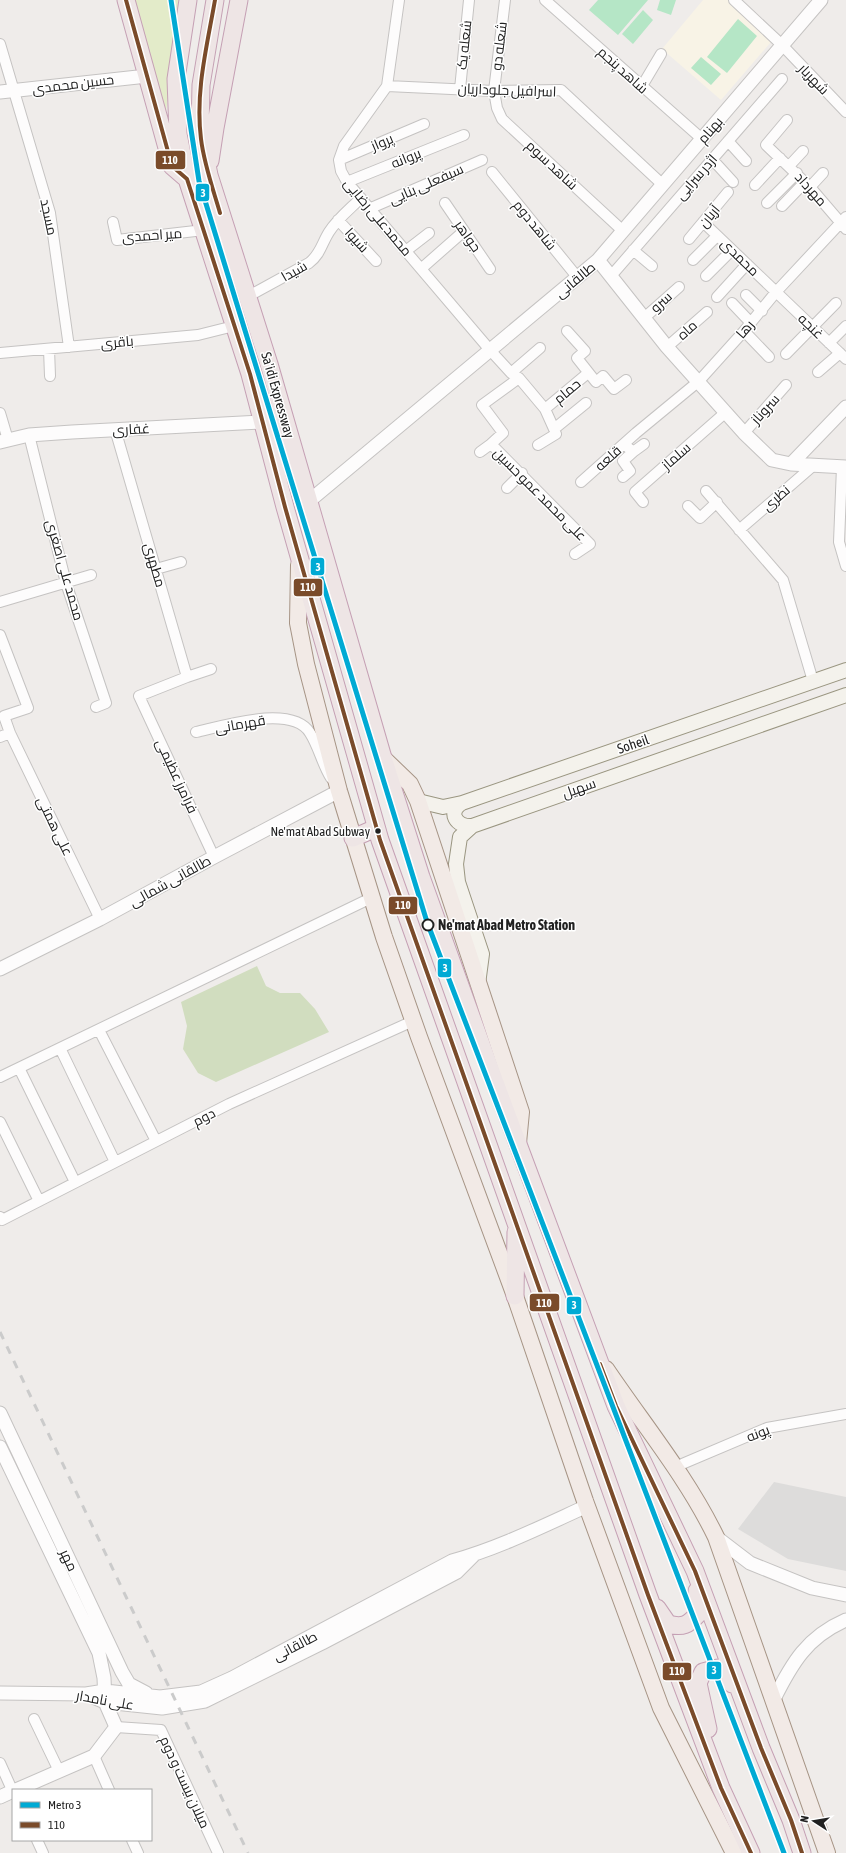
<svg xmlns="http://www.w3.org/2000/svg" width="846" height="1853" viewBox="0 0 846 1853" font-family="'Asap Condensed',Cairo,sans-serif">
  <rect width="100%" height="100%" fill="#efecea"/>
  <path fill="#f8f3e6" d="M 703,0 L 731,0 L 771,32 L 771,42 L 721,100 L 662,49 Z"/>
  <path fill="#dddcdb" d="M 774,1482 L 846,1497 L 846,1571 L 788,1559 L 738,1529 Z"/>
  <path fill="#e3ebc9" d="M 134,0 L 180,0 L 166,112 Z"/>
  <path fill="#d1ddbf" d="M 257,966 L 266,986 L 280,993 L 300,993 L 315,1009 L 329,1032 L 216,1082 L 198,1073 L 183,1049 L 187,1026 L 181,1002 Z"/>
  <path fill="#b5e6c6" d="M 598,0 L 648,0 L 618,35 L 589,10 Z
    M 660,0 L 676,0 L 671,15 L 657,10 Z
    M 643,10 L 653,20 L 633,44 L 622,34 Z
    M 738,19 L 757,36 L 727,73 L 707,57 Z
    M 701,57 L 721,74 L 711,85 L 691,68 Z"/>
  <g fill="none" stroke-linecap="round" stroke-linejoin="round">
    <defs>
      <path id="minor" d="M 399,0 L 387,86 L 344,146 L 339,160 L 341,171 L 347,182 L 490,350 L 511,373 L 519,378 L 545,409 L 554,429 L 586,403
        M 505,0 L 494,91 L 497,108 L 502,119 L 623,231
        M 545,0 L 702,139
        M 734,0 L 782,45 L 846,112
        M 0,44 L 50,213 L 69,347
        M 387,86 L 494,91 L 561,90 L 663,185
        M 642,86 L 661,54
        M 460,89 L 469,0
        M 787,120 L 766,145 L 810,187 L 846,229
        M 728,141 L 746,161
        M 712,159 L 733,182
        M 339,160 L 424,124
        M 789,166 L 803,151
        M 492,172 L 578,278
        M 347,182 L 464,135
        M 755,185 L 780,158
        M 810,187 L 823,173
        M 445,203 L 490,269
        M 767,203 L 797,173
        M 782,206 L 805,182
        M 371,208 L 482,160
        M 338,220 L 376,261
        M 113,222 L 117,240 L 204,230
        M 703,222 L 846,359
        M 689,239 L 728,192
        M 407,250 L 429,233
        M 633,250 L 652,266
        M 693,260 L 717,236
        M 422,268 L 464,231
        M 611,276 L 782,79
        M 706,276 L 732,250
        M 746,295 L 762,311
        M 247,297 L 309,263 C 320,255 322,243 329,232 C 338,218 350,209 361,198
        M 717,297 L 747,264
        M 732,303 L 751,323
        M 644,318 L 679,287
        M 567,331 L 585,351 L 577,358 L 596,382 L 603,376 L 614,389 L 626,380
        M 744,331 L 769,357
        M 829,343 L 846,326
        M 667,347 L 707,312
        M 49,349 L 50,376
        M 0,353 L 198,335 L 234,326
        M 786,354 L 836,303
        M 818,372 L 840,353
        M 511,373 L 540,348
        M 519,378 L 482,405 L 503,433 L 491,444 L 590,544 L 575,554
        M 545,409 L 588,373
        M 0,413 L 8,440
        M 115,429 L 187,677 L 211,669
        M 744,433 L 786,385
        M 29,435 L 66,583 L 106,703 L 96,707
        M 538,445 L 556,434
        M 480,452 L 491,444
        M 633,452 L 644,444
        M 842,467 L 839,542 L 846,566
        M 623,477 L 630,471 L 623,461 L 633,452 L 624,444
        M 581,482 L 636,433 L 699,381 L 744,331 L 776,292 L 846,217
        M 507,488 L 522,473
        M 706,491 L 783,580 L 813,681
        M 643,502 L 635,492 L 726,412
        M 688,506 L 700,518 L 717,502
        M 739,530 L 814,465
        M 156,569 L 181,562
        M 0,602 L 91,575
        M 0,635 L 28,708 L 4,716 L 10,733 L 100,919
        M 187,677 L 139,696 L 214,857
        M 196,732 C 223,726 292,704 310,733 C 319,747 322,764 331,778
        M 0,737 L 10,733
        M 99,1030 L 156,1141
        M 60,1048 L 115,1162
        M 19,1068 L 75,1182
        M 0,1077 L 371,898
        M 0,1122 L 39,1201
        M 0,1217 L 2,1220 L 229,1104 L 413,1021
        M 675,1467 L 767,1428 L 846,1414
        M 34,1719 L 59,1771
        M 116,1727 L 161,1730 L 218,1853
        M 94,1756 L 109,1790
        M 0,1763 L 13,1792
        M 37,1840 L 43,1853
        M 132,1840 L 138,1853"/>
      <path id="tertiary" d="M 0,92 L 147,76
        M 598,260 L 667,347 L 744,433 L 772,460 L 791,464 L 846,467
        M 0,442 L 29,435 L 72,432 L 262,422
        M 791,464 L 846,407
        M 308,502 L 598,260 L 821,0
        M 0,969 L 100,919 L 214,857 L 339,791
        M 0,1413 L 122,1672 L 129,1684 L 146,1693
        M 0,1447 L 99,1653 L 104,1678 L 105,1702 L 116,1727 L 94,1756 L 16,1790
        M 716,1537 L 750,1563 L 812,1588 L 846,1595
        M 0,1693 L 86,1694 L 105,1702 L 162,1708 L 205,1701 L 322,1643 L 457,1572 L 473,1556
        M 86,1694 L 105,1691 L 160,1697 L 201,1692 L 232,1678 L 452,1561 C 499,1548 543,1526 587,1506
        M 774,1699 C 792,1663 807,1637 846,1620
        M 0,1797 L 13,1791"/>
      <path id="secondary" d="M 418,801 L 443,807 L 462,803 L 846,670
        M 462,803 C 447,812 456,827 472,826
        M 478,984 L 482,954 L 458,882 L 456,864 L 460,837 L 472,826 L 846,695"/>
      <path id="primary" d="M 299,565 L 298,623 L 306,664 L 339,791 L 384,937 L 419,1037 L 515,1296 L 585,1501 L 661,1708 L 734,1853
        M 383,758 L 410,784 L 418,801 L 521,1112 L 518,1143
        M 606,1369 C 643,1424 687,1477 716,1537 L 827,1853"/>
      <path id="trunk" d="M 126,0 L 172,166 L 187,179
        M 188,0 L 176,79 L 178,134 L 187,179 L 250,374 L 285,507 L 380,840 L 648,1595 L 721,1788 L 751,1853
        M 215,0 L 201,85 L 200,130 L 209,175 L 269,364 L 383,758 L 421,877 L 494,1080 L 616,1406 L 695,1571 L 761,1748 L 791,1820 L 802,1853
        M 210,161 L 215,128 L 239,0
        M 353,838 L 376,828
        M 515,1296 L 516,1232
        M 657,1608 L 668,1624 C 683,1628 688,1625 698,1614 L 697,1591
        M 708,1729 L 698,1683 L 703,1672 L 718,1668 L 728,1674 L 732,1684"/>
    </defs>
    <use href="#minor" stroke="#c5c3c2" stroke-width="12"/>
    <use href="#tertiary" stroke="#c5c3c2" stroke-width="15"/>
    <use href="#secondary" stroke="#9a9681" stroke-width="16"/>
    <use href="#primary" stroke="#a69485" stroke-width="18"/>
    <use href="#trunk" stroke="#c5a0b4" stroke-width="19"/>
    <use href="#minor" stroke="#fdfcfc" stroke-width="10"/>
    <use href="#tertiary" stroke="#fdfcfc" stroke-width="13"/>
    <use href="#secondary" stroke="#f4f2ec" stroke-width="14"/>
    <use href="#primary" stroke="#f2eae6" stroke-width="16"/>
    <use href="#trunk" stroke="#eee5e5" stroke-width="17"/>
    <path stroke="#cbcbcb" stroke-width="3" stroke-dasharray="8 8" stroke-linecap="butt" d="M 0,1332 L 248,1853"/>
    <defs>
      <path id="bus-1" d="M 126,0 L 172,166 L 187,179 L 250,374 L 285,507 L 380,840 L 648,1595 L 721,1788 L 751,1853
        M 215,0 C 207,46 195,92 201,139 C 204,164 213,189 220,213
        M 600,1364 L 616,1406 L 695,1571 L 761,1748 L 791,1820 L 802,1853"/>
    </defs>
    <use href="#bus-1" stroke="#fff" stroke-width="7"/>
    <use href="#bus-1" stroke="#7a4b2a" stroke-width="4"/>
    <defs>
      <path id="metro-1" d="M 171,0 L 199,181 L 427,922 L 784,1853"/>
    </defs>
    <use href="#metro-1" stroke="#fff" stroke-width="8"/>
    <use href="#metro-1" stroke="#00aad4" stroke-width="5"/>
  </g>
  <circle fill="#212121" stroke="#fff" stroke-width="1.5" cx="378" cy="831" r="3.5"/>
  <circle fill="#fff" stroke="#212121" stroke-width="2" cx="428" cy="925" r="5.5"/>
  <g text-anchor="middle" stroke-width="3" stroke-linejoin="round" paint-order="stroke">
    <g font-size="13" fill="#212121" stroke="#fff" text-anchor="end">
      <text x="370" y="836">Ne'mat Abad Subway</text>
    </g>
    <g font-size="14" fill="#212121" stroke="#fff">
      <text transform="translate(464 45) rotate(-84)" y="5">شعله یک</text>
      <text transform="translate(499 46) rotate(-83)" y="5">شعله دو</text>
      <text transform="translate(623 70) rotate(42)" y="5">شاهد پنجم</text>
      <text transform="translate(814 79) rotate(46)" y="5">شهریار</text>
      <text transform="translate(73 84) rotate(-7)" y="5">حسین محمدی</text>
      <text transform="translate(507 90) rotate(2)" y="5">اسرافیل جلوداریان</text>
      <text transform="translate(710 130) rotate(-49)" y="5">بهنام</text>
      <text transform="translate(382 142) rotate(-23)" y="5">پرواز</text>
      <text transform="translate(406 158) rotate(-22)" y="5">پروانه</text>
      <text transform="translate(552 165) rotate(43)" y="5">شاهد سوم</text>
      <text transform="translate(696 177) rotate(-49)" y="5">اژدر سرایی</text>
      <text transform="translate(426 184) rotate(-24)" y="5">سیفعلی بنایی</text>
      <text transform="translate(811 189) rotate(48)" y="5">مهرداد</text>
      <text transform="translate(709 216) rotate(-50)" y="5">آریان</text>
      <text transform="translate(49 217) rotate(78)" y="5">مسجد</text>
      <text transform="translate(378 217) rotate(50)" y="5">محمدعلی رضایی</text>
      <text transform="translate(535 225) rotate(51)" y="5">شاهد دوم</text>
      <text transform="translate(152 235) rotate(-4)" y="5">میر احمدی</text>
      <text transform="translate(468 236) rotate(55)" y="5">جواهر</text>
      <text transform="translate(357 240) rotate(47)" y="5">شیوا</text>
      <text transform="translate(740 257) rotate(44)" y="5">محمدی</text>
      <text transform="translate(294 271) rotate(-30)" y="5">شیدا</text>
      <text transform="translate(575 280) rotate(-40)" y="5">طالقانی</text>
      <text transform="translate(661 302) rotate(-42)" y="5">سرو</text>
      <text transform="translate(811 326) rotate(44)" y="5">غنچه</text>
      <text transform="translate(745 329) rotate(-49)" y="5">رها</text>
      <text transform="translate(687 330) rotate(-42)" y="5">ماه</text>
      <text transform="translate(117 342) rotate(-5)" y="5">باقری</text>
      <text transform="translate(567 391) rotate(-40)" y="5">حمام</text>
      <text transform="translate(278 395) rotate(74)" y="5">Sa'idi Expressway</text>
      <text transform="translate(765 409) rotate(-48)" y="5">سروناز</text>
      <text transform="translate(131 429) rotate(-3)" y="5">غفاری</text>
      <text transform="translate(676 456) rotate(-41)" y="5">سلماز</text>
      <text transform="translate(608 458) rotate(-42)" y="5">قلعه</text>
      <text transform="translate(540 494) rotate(45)" y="5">علی محمد عمو حسین</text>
      <text transform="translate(776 498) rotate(-41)" y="5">نظری</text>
      <text transform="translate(155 565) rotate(74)" y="5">مطهری</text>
      <text transform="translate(65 570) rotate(74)" y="5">محمد علی اصغری</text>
      <text transform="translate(240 724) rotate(-10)" y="5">قهرمانی</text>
      <text transform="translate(633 744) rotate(-19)" y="5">Soheil</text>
      <text transform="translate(177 776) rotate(65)" y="5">فرامرز عظیمی</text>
      <text transform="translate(579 788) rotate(-19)" y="5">سهیل</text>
      <text transform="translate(55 826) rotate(64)" y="5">علی همتی</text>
      <text transform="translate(170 881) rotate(-29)" y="5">طالقانی شمالی</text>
      <text transform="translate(204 1117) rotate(-27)" y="5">دوم</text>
      <text transform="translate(758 1433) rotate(-21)" y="5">پونه</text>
      <text transform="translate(69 1560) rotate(65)" y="5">مهر</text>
      <text transform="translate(295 1646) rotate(-28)" y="5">طالقانی</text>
      <text transform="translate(105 1700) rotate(10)" y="5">علی نامدار</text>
      <text transform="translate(185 1782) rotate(65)" y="5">میلان بیست و دوم</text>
    </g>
    <g font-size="14" font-weight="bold" fill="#212121" stroke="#fff" text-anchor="start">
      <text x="438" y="930">Ne'mat Abad Metro Station</text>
    </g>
  </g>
  <g stroke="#fff" stroke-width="1.5">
    <rect x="155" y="150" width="31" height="20" rx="4" fill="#7a4b2a"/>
    <rect x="195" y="183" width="15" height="19" rx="4" fill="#00aad4"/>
    <rect x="310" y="557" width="15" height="19" rx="4" fill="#00aad4"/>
    <rect x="293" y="578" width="30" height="19" rx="4" fill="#7a4b2a"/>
    <rect x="388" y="896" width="30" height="19" rx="4" fill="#7a4b2a"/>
    <rect x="437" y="958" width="15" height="20" rx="4" fill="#00aad4"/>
    <rect x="529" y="1293" width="31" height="19" rx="4" fill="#7a4b2a"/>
    <rect x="566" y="1296" width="16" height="19" rx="4" fill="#00aad4"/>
    <rect x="706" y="1661" width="16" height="19" rx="4" fill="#00aad4"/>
    <rect x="662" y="1662" width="30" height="19" rx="4" fill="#7a4b2a"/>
  </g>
  <g font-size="11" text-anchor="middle" font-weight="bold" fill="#fff">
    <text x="170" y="164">110</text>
    <text x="203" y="197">3</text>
    <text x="318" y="571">3</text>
    <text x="308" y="591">110</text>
    <text x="403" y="909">110</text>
    <text x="445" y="972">3</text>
    <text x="544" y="1307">110</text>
    <text x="574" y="1309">3</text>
    <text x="714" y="1674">3</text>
    <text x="677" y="1675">110</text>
  </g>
  <rect x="12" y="1789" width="140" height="52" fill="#ffffff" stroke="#a6a6a6"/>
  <rect x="20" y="1802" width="20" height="6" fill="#00aad4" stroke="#a6a6a6"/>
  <text x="48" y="1809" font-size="12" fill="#212121">Metro 3</text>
  <rect x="20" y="1822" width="20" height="6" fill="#7a4b2a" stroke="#a6a6a6"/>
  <text x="48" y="1829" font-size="12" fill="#212121">110</text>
  <g transform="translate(814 1821) rotate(282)" stroke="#ffffff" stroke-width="3" paint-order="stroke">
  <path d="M0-3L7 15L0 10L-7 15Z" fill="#212121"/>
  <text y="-6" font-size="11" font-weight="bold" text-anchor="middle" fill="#212121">N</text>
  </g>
</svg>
